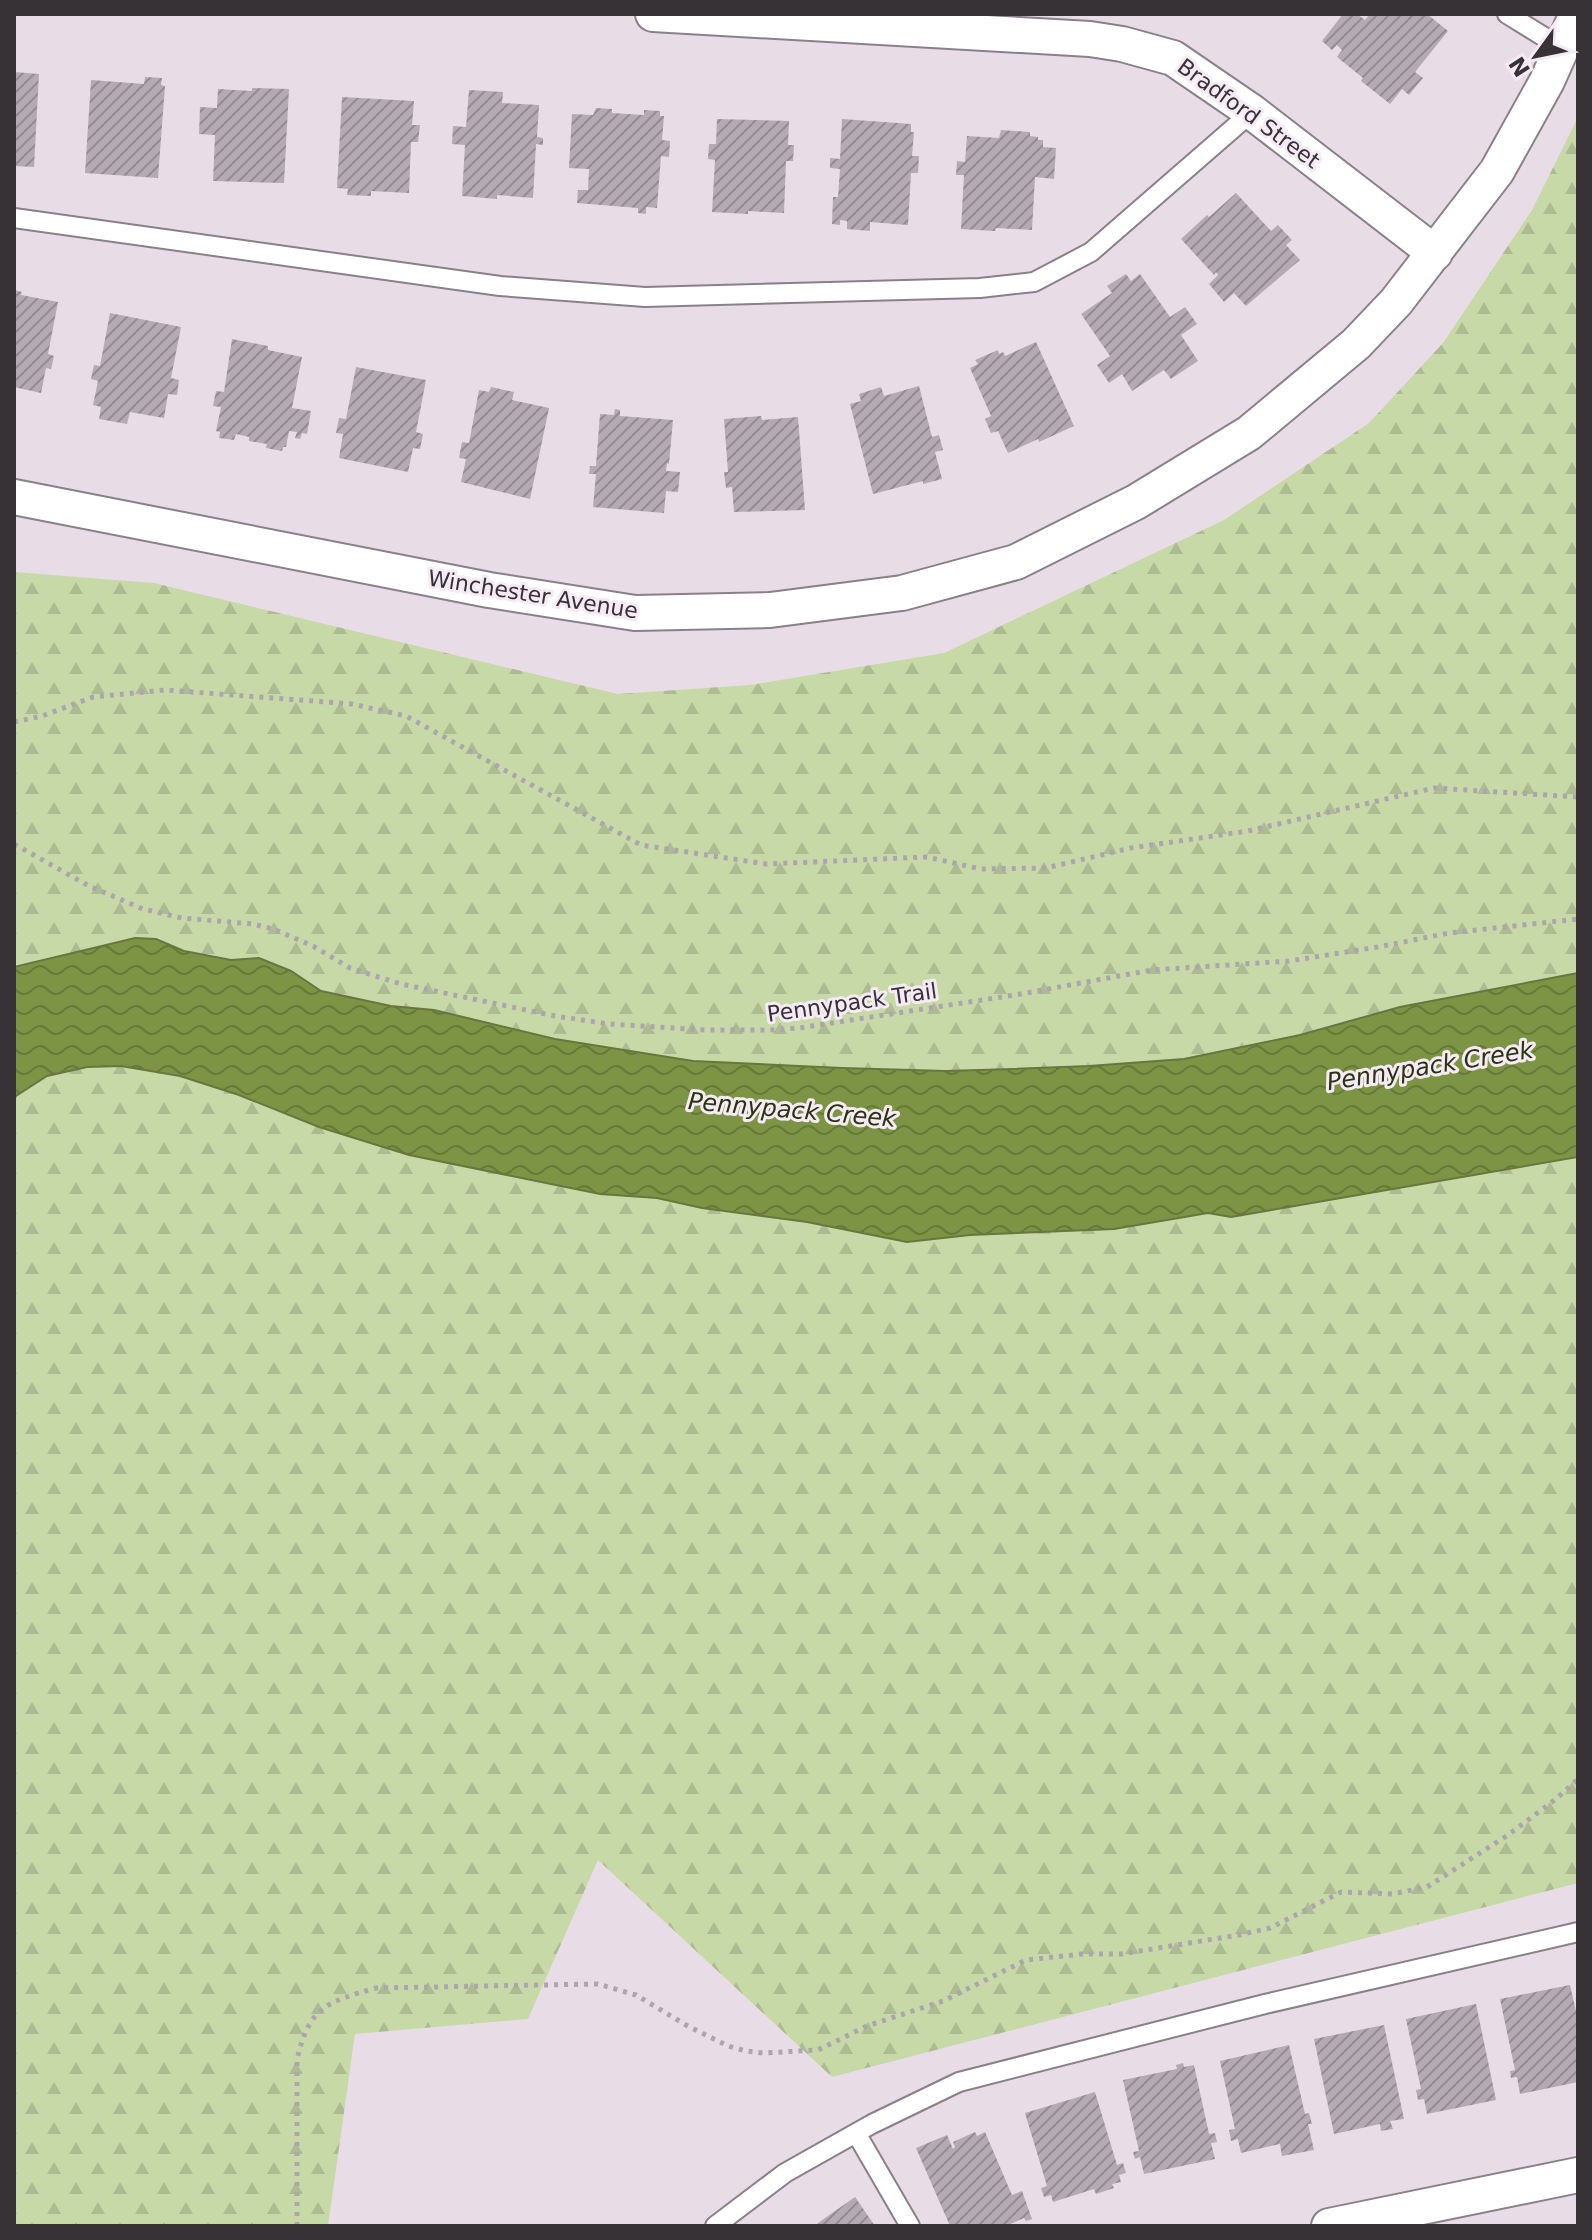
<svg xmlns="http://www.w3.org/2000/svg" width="1592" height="2240" viewBox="0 0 1592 2240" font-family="'DejaVu Sans',sans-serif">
  <defs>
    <pattern id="forest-firs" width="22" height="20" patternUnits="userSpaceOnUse" patternTransform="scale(2)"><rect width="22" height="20" fill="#c8d9a8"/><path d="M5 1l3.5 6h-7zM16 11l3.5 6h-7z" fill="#acbb91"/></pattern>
    <pattern id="water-waves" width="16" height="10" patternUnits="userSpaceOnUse" patternTransform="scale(2)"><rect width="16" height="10" fill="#7c9443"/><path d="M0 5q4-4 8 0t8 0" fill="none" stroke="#667939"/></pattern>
    <pattern id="building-hatch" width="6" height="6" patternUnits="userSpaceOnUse" patternTransform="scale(2)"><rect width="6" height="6" fill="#b5aab4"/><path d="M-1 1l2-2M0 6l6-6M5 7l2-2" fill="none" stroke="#948b93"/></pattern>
  </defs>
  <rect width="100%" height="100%" fill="#e8dde7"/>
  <path fill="url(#forest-firs)" d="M 1578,117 L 1578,973 L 1400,1007 L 1300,1035 L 1184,1059 L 1089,1066 L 1012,1069 L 946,1071 L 842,1068 L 693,1061 L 555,1039 L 434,1010 L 391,1006 L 321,991 L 291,971 L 259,958 L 231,960 L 184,951 L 156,939 L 135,938 L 14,967 L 14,572 L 154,583 L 618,694 L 750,685 L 944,653 L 1224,520 L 1369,423 L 1443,343 L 1532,210 Z
    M 121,1066 L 180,1076 L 239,1095 L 319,1127 L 409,1155 L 600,1194 L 657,1198 L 702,1208 L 807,1222 L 907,1242 L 970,1235 L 1114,1229 L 1208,1213 L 1231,1217 L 1578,1157 L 1578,1883 L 832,2077 L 598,1860 L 528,2019 L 355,2034 L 328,2226 L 14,2226 L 14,1100 L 16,1096 L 47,1076 L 87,1067 Z"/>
  <path fill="url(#water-waves)" stroke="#67773f" stroke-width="2" d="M 135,938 L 156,939 L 184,951 L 231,960 L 259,958 L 291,971 L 321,991 L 391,1006 L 434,1010 L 555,1039 L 693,1061 L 842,1068 L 946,1071 L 1012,1069 L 1089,1066 L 1184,1059 L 1300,1035 L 1400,1007 L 1578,973 L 1578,1157 L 1231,1217 L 1208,1213 L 1114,1229 L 970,1235 L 907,1242 L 807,1222 L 702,1208 L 657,1198 L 600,1194 L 409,1155 L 319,1127 L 239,1095 L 180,1076 L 121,1066 L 87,1067 L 47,1076 L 16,1096 L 14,1100 L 14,967 Z"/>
  <path fill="url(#building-hatch)" d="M 1343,14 L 1357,14 L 1365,20 L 1370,14 L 1427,14 L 1448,31 L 1415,72 L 1423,78 L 1409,95 L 1402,89 L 1390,104 L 1361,81 L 1363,78 L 1337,57 L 1342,50 L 1337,45 L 1332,50 L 1322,41 Z
    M 14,72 L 39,74 L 34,167 L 14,166 Z
    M 145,77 L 162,78 L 161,85 L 165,86 L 158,178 L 85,173 L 91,80 L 144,84 Z
    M 252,88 L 289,89 L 284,183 L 213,181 L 215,135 L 199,134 L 200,107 L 217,108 L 218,89 L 252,91 Z
    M 469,90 L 503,92 L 502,103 L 539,105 L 537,137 L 543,138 L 543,145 L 536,144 L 533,198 L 497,195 L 497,199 L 462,196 L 465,145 L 452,144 L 453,126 L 466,127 Z
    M 342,97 L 414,101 L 412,125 L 420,125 L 418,142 L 411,142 L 409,193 L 371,191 L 371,196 L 347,195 L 348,189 L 337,188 Z
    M 596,108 L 612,109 L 612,113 L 644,115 L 644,110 L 660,111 L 660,116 L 664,116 L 662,140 L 670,141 L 669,157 L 661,156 L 657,208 L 646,207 L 646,214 L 638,213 L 638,208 L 577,203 L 578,190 L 588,190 L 589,169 L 569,168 L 572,114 L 593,115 Z
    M 717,119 L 789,121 L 788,145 L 794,145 L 793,161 L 786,161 L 784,213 L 748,211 L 748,214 L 712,212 L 715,160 L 708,159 L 709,144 L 716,144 Z
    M 842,119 L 911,124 L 911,132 L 914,132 L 912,156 L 919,156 L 918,173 L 911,173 L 908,225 L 870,222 L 870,231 L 847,229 L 847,221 L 840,220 L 840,225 L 832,224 L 833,197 L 838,197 L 840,169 L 830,168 L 830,158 L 840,159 Z
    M 1001,130 L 1030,132 L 1030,136 L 1038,137 L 1038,140 L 1043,140 L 1043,147 L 1056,148 L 1054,179 L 1035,177 L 1032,230 L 996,228 L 995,231 L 961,229 L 964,175 L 956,175 L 957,161 L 965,162 L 967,136 L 999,138 Z
    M 1236,193 L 1271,231 L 1278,225 L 1292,240 L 1286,245 L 1300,260 L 1246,306 L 1234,293 L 1224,302 L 1209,284 L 1218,275 L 1216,272 L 1214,275 L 1181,239 L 1207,215 L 1209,217 Z
    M 1126,274 L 1131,281 L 1140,274 L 1170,317 L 1185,307 L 1197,324 L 1181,335 L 1198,361 L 1171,379 L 1164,370 L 1132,391 L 1122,374 L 1109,383 L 1097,365 L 1110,356 L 1081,314 L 1112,293 L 1107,286 Z
    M 14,290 L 22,292 L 21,295 L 58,302 L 48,354 L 54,356 L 51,369 L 46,368 L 41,393 L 14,387 Z
    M 110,313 L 181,327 L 171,378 L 179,380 L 177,395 L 168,394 L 164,418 L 130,412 L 127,424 L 99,419 L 101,407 L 93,405 L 98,381 L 91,379 L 94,365 L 100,366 Z
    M 232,339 L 268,346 L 268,350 L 302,357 L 292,408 L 311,411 L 307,434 L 302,433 L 300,439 L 295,438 L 297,432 L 289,431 L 286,447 L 283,447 L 282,451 L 266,448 L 267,444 L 249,441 L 249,437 L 236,434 L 234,440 L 219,438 L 220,432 L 216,431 L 221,407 L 213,406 L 216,391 L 224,392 Z
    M 1036,342 L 1074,426 L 1039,442 L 1038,439 L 1008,453 L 998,431 L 991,433 L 985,419 L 991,416 L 970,368 L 978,364 L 975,360 L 998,350 L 999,354 L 1003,352 L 1005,356 Z
    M 356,367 L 426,380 L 416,432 L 423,434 L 420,449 L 413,448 L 408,472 L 339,458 L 343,434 L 336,433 L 339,418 L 346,419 Z
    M 919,386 L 932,437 L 939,435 L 943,450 L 935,452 L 942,479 L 923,484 L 923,481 L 873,494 L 850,404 L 861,401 L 859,394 L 881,387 L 884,396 Z
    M 491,387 L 514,392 L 512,400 L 549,408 L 530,499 L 461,482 L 466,459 L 459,458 L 462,442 L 469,443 L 479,390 L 489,392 Z
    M 615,409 L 620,410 L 620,416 L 673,420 L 669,464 L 667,463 L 666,471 L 680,472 L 678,492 L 666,491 L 664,513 L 593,507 L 596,474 L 589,474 L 590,466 L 596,466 L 600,414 L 614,415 Z
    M 761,416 L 762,420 L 798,417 L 805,510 L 734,512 L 732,487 L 726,488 L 724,472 L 728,472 L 724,419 Z
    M 1570,1985 L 1578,2020 L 1578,2082 L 1520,2094 L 1517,2077 L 1511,2078 L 1510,2071 L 1515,2070 L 1500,1999 Z
    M 1476,2004 L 1496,2100 L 1427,2114 L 1424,2099 L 1418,2100 L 1416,2090 L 1421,2089 L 1406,2019 Z
    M 1384,2025 L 1404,2119 L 1390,2121 L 1393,2129 L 1381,2131 L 1380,2124 L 1334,2134 L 1314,2039 Z
    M 1289,2045 L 1305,2114 L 1309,2113 L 1312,2124 L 1308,2124 L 1314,2150 L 1282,2156 L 1280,2144 L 1241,2153 L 1238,2139 L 1231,2141 L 1229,2130 L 1235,2129 L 1220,2061 Z
    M 1183,2063 L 1184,2067 L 1194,2065 L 1209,2134 L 1215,2133 L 1217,2142 L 1211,2143 L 1215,2159 L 1144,2174 L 1140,2157 L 1135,2159 L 1133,2152 L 1139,2151 L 1123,2080 L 1177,2069 L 1176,2065 Z
    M 1095,2092 L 1117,2165 L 1123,2163 L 1126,2173 L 1119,2175 L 1121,2182 L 1112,2184 L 1114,2188 L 1096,2194 L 1094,2189 L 1053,2202 L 1051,2195 L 1044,2197 L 1041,2188 L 1047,2186 L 1025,2113 Z
    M 975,2132 L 977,2136 L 985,2132 L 1012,2195 L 1022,2191 L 1032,2219 L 1026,2221 L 1024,2218 L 1006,2226 L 950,2226 L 916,2148 L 947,2135 L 953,2149 L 955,2147 L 953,2142 Z
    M 855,2197 L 875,2226 L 814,2226 L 825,2218 Z"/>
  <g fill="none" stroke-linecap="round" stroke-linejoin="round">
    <defs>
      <path id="lane" d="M 1507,14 L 1562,48
        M 14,218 L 500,286 L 645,297 L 980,288 L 1034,282 L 1091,252 L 1252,112
        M 856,2133 L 910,2226
        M 715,2226 L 785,2173 L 872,2124 L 959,2082 L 1265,2004 L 1578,1932"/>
      <path id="street" d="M 653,14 L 1090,39 L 1122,44 L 1173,58 L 1252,112 L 1435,253
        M 14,497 L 489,590 L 635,613 L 770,610 L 902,593 L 1016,562 L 1136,502 L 1249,433 L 1356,344 L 1396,302 L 1497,171 L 1547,81 L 1577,14
        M 1329,2226 L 1578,2175"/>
    </defs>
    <use href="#lane" stroke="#8a8089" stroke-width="22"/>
    <use href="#street" stroke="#8a8089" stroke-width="38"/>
    <path stroke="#ada5ad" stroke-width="5" stroke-dasharray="4 6" stroke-linecap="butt" d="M 14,722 L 42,716 L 93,697 L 165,690 L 352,704 L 406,716 L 641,845 L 766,864 L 927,857 L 981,869 L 1046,868 L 1131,848 L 1248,831 L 1434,788 L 1578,797
      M 14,844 L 89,886 L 143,909 L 182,918 L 253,924 L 273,929 L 313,946 L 350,968 L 401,984 L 555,1016 L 609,1024 L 705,1030 L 771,1030 L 799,1028 L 1015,995 L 1152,970 L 1289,961 L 1378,947 L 1449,933 L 1578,919
      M 297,2226 L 297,2060 C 309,2006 327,2002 376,1988 L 598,1984 L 636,1995 L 686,2025 L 728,2046 L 746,2051 L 763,2053 L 818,2050 L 867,2026 L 943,2001 L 1026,1960 L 1082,1954 L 1121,1954 L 1239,1935 L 1270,1928 L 1341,1892 L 1392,1894 L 1427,1887 L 1508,1835 L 1556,1799 L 1578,1779"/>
    <use href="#lane" stroke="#fff" stroke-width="18"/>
    <use href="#street" stroke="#fff" stroke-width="34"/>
  </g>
  <g text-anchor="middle" stroke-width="6" stroke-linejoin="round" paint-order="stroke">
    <g font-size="22" fill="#363236" stroke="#f6eaf5">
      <text transform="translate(1249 113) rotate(36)" y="8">Bradford Street</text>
      <text transform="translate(533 594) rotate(9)" y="8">Winchester Avenue</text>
      <text transform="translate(852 1002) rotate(-8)" y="8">Pennypack Trail</text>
    </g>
    <g font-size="24" font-style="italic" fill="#2a3412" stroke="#f6eaf5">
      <text transform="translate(1430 1066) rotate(-9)" y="8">Pennypack Creek</text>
      <text transform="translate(792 1110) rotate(5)" y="8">Pennypack Creek</text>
    </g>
  </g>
  <rect width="1592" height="2240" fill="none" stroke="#363236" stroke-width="32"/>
  <g transform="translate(1536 56) rotate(237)" stroke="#f6eaf5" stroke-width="6" paint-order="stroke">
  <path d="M0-6L14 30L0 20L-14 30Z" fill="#363236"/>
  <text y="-12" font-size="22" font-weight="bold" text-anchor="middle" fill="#363236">N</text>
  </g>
</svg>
